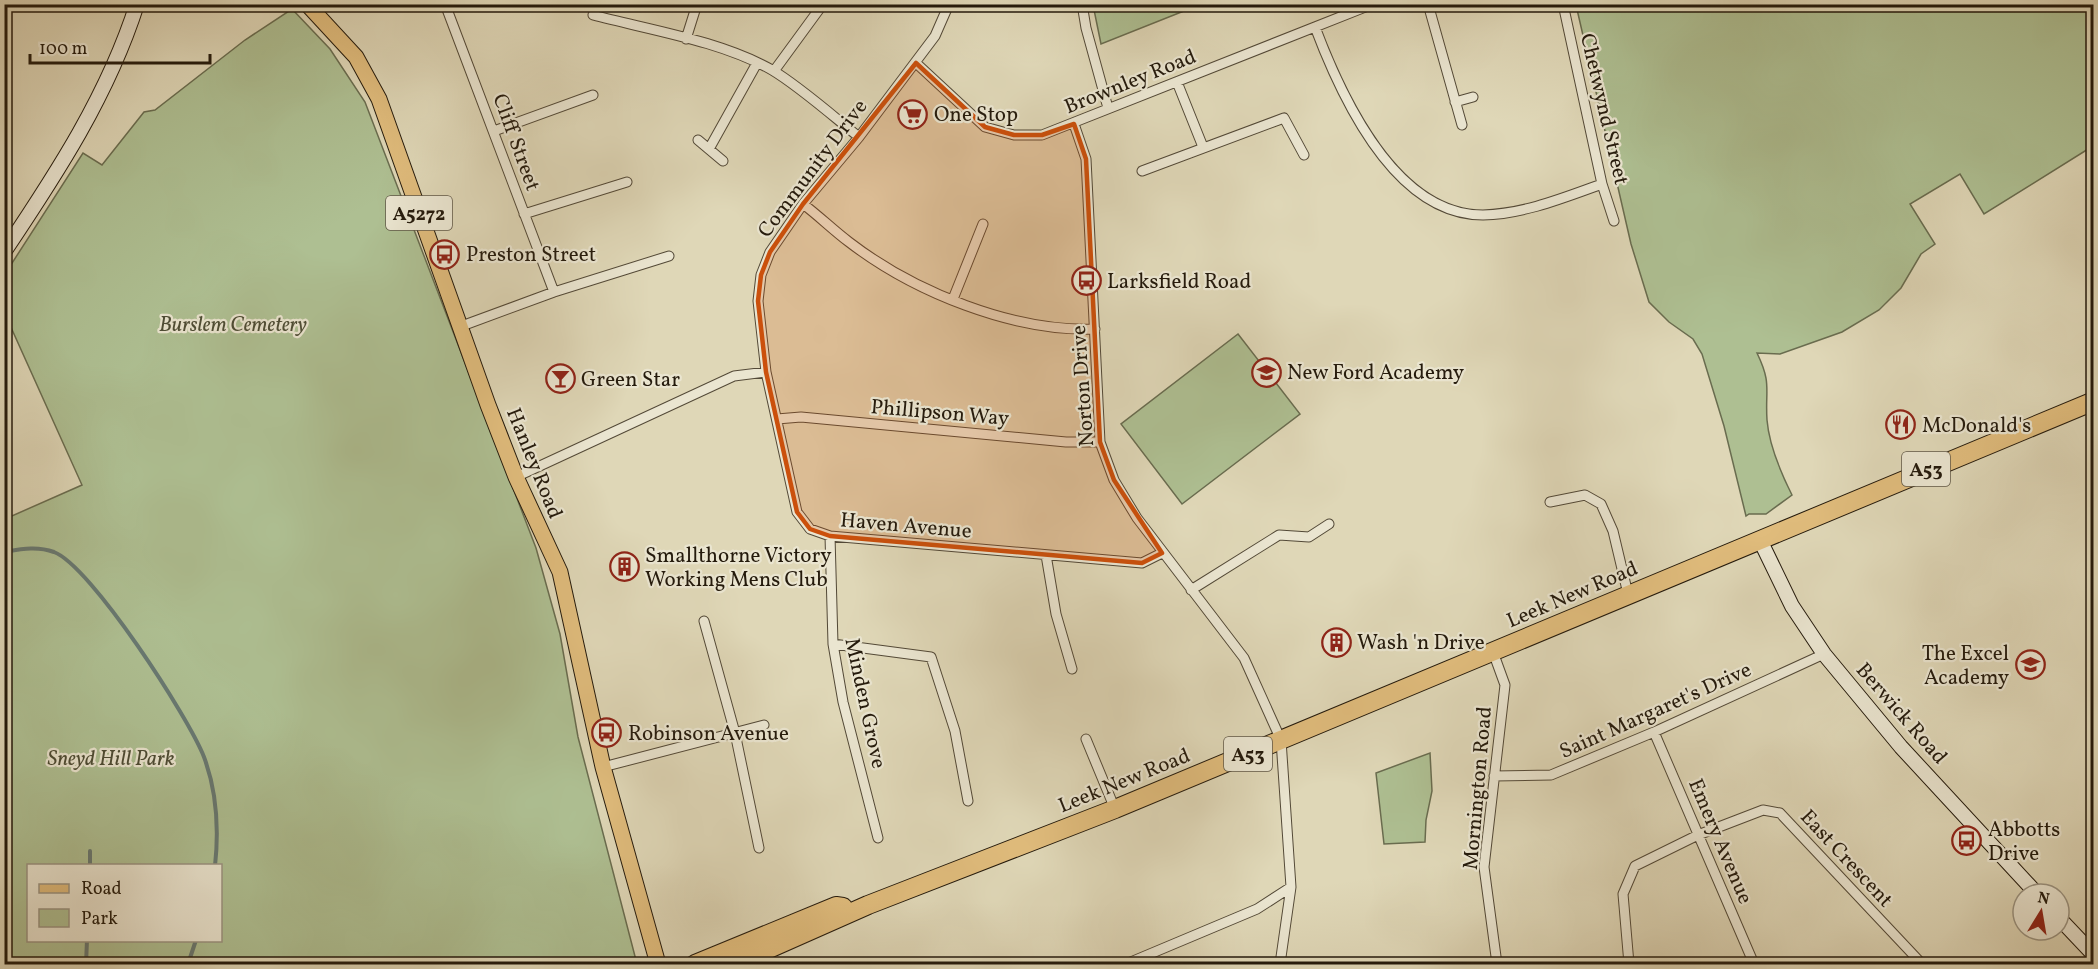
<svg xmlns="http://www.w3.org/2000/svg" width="2098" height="969" viewBox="0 0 2098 969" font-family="Vollkorn,serif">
  <rect width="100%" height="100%" fill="#dfd7b7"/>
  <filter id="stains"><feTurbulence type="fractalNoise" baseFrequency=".00333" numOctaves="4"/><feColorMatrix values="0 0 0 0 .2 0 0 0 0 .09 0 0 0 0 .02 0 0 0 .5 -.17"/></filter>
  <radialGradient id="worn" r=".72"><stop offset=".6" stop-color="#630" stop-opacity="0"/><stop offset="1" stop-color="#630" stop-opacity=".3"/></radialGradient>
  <path fill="#aebf92" stroke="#696c4f" stroke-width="1.5" fill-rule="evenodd" d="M 1093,5 L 1093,4 L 1199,5 L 1101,44 Z
    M 1576,5 L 2093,5 L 2093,146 L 1984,214 L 1960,174 L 1910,204 L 1935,244 L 1921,254 L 1901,288 L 1879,310 L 1842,332 L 1780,354 L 1757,353 C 1772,384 1765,389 1767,420 C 1769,445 1781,473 1792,495 L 1766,514 L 1749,514 L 1746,516 L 1724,426 L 1702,354 L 1693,339 L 1669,322 L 1649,302 L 1631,244 Z
    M 292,9 L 330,49 L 365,102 L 536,548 L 560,634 L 578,737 L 637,964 L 5,964 L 5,519 L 82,485 L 5,314 L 5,274 L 83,153 L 102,165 L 144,112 L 155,110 L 245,40 ZM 28,866 L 220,866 L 220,940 L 28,940 Z
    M 1238,334 L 1300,414 L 1182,504 L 1121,424 Z
    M 1430,753 L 1432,791 L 1426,820 L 1425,842 L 1384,844 L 1376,773 Z"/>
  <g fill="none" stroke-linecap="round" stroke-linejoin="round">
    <path stroke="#687972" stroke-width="4" d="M 4,552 C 22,549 37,546 54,552 C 91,566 189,718 204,757 C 217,792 219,829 215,866
      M 90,866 L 90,851
      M 86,964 L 87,940
      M 188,964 L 196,940"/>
    <defs>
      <path id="street" d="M 445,4 L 554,292
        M 949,4 L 935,36 L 859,137 L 803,204 L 770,252 L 761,275 L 758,301 L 766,372 L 797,512 L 810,529 L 830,536 L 1142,563 L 1162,553
        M 1082,4 L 1086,28 L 1108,108
        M 1428,4 L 1462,125
        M 1563,4 L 1602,184 L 1614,221
        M 593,15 C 650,30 721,41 772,70 C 799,86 834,117 859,137
        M 1315,27 C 1341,96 1395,215 1483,215 C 1524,214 1563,198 1602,184
        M 686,39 L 697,4
        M 916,63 L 985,127 L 1014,135 L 1042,135 L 1373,4
        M 774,71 L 823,4
        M 1177,82 L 1203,147
        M 1455,102 L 1473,97
        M 1074,124 L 1086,159 L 1100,442 L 1114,480 L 1137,518 L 1244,658 L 1281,740 L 1291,887 L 1280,964
        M 494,131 L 593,95
        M 698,140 L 723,161
        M 709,149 L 757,63
        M 1142,171 L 1284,118 L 1304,155
        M 803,204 C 819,216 833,230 849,242 C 914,292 1013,332 1095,329
        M 524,214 L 627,182
        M 953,299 L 983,224
        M 459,327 L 554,292 L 669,256
        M 777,419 L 801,417 L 1066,442 L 1100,442
        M 516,477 L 734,376 L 766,372
        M 1550,502 L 1585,495 L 1601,504 L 1613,531 L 1628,594
        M 830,536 L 833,644 L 843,702 L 878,838
        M 1046,555 L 1056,614 L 1072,669
        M 1191,590 L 1279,535 L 1309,537 L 1329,524
        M 704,621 L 735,733 L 759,848
        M 833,644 L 931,657 L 955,731 L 968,801
        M 1493,652 L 1505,685 L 1484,867 L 1497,964
        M 1654,732 L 1754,964
        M 1086,739 L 1115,809
        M 603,767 L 764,725
        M 1494,776 L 1551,775 L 1654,732 L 1824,654
        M 1126,964 L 1257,909 L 1291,887
        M 1629,964 L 1623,894 L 1635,866 L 1698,835 L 1763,810 L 1780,813 L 1922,964
        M 2091,964 L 2094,963"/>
      <path id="secondary" d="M 4,252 C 57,173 108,95 137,4
        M 1761,542 L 1792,606 L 1824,654 L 1901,747 L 2037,894
        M 2059,918 L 2094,955"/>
      <path id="primary" d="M 307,4 L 356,57 L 379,99 L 488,405 L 516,477 L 560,572 L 603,767 L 658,964"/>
      <path id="highway" d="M 695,964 L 836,906 L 843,907
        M 735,964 L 868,905 L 1115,809 L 2094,401"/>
    </defs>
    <use href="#street" stroke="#534937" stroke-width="11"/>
    <use href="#secondary" stroke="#241a0c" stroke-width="16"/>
    <use href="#primary" stroke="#241a0c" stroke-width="17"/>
    <use href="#highway" stroke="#241a0c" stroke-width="20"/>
    <use href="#street" stroke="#eae5d0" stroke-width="9"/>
    <use href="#secondary" stroke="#eae5d0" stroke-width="14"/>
    <use href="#primary" stroke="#e0bc7c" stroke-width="15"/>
    <use href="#highway" stroke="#e0bc7c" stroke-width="18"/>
  </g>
  <path fill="#cb500c" fill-opacity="0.2" stroke="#cb500c" stroke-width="4.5" stroke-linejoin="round" d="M 916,63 L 985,127 L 1014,135 L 1042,135 L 1074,124 L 1086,159 L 1100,442 L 1114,480 L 1162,553 L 1142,563 L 830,536 L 810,529 L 797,512 L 766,372 L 758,301 L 761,275 L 770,252 L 803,204 Z"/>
  <defs>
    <symbol id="supermarket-ring" viewBox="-11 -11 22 22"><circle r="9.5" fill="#eae5d0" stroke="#8f2418" stroke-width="1.5"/><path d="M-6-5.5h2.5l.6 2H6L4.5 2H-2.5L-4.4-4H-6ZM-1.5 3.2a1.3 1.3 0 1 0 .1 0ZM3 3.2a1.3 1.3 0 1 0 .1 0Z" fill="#8f2418"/></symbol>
    <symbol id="bus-ring" viewBox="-11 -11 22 22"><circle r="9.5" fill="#eae5d0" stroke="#8f2418" stroke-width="1.5"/><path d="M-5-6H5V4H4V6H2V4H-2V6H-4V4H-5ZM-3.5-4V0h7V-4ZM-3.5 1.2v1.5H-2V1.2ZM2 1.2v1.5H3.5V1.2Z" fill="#8f2418"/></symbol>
    <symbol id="school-ring" viewBox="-11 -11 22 22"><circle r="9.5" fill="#eae5d0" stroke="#8f2418" stroke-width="1.5"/><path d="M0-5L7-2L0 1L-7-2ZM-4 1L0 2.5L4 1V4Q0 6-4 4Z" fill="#8f2418"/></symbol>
    <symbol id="bar-ring" viewBox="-11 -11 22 22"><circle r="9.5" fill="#eae5d0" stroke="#8f2418" stroke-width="1.5"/><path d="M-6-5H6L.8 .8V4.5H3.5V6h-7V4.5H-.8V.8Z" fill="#8f2418"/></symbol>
    <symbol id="restaurant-ring" viewBox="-11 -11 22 22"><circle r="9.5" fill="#eae5d0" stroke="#8f2418" stroke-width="1.5"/><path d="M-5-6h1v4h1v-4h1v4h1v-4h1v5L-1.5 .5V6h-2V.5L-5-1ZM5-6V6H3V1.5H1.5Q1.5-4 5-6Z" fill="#8f2418"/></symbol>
    <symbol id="building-ring" viewBox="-11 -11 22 22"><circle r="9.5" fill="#eae5d0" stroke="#8f2418" stroke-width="1.5"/><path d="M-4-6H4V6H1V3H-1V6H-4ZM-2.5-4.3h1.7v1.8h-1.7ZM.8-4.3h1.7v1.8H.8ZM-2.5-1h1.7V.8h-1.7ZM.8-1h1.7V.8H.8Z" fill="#8f2418"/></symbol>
  </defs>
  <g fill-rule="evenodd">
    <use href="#supermarket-ring" x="896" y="98" width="33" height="33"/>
    <use href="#bus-ring" x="428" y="238" width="33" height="33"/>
    <use href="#bus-ring" x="1070" y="264" width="33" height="33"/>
    <use href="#school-ring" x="1250" y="356" width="33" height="33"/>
    <use href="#bar-ring" x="544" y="362" width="33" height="33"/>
    <use href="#restaurant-ring" x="1884" y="408" width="33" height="33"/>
    <use href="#building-ring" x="608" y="550" width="33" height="33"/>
    <use href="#building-ring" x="1320" y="626" width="33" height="33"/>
    <use href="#school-ring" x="2014" y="648" width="33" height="33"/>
    <use href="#bus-ring" x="590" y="716" width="33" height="33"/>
    <use href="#bus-ring" x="1950" y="824" width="33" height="33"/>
  </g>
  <g text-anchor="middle" stroke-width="4.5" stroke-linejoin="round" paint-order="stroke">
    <g fill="#eae5d0" stroke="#5f5747" stroke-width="1.5">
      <rect x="386" y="196" width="66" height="34" rx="4.5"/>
      <rect x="1902" y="452" width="48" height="34" rx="4.5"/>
      <rect x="1224" y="737" width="48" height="34" rx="4.5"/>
    </g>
    <g font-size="20" font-weight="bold" fill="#241a0c">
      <text x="419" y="220">A5272</text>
      <text x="1926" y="476">A53</text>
      <text x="1248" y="761">A53</text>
    </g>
    <g font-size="21" fill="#241a0c" stroke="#eae5d0">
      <text transform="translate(1130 81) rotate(-22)" y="7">Brownley Road</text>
      <text transform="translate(1605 109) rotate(77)" y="7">Chetwynd Street</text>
      <text transform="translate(517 142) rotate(70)" y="7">Cliff Street</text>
      <text transform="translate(812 168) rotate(-53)" y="7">Community Drive</text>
      <text transform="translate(1082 386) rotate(-94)" y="7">Norton Drive</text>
      <text transform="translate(940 412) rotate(5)" y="7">Phillipson Way</text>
      <text transform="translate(535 463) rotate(68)" y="7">Hanley Road</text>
      <text transform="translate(906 525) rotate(5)" y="7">Haven Avenue</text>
      <text transform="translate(1572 594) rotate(-23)" y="7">Leek New Road</text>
      <text transform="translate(866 703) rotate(78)" y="7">Minden Grove</text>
      <text transform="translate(1655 710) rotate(-24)" y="7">Saint Margaret's Drive</text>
      <text transform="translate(1902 713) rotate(49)" y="7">Berwick Road</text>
      <text transform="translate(1124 780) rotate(-22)" y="7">Leek New Road</text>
      <text transform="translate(1477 788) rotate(-85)" y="7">Mornington Road</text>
      <text transform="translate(1721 841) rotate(67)" y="7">Emery Avenue</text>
      <text transform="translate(1847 858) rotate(47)" y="7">East Crescent</text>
    </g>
    <g font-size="21" fill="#241a0c" stroke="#eae5d0" text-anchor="start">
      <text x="934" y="121">One Stop</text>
      <text x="466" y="261">Preston Street</text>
      <text x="1107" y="288">Larksfield Road</text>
      <text x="1287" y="379">New Ford Academy</text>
      <text x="581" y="386">Green Star</text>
      <text x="1922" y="432">McDonald's</text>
      <text x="645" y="562">Smallthorne Victory<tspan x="645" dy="24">Working Mens Club</tspan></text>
      <text x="1357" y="649">Wash 'n Drive</text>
      <text x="2009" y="660" text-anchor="end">The Excel<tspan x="2009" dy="24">Academy</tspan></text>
      <text x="628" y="740">Robinson Avenue</text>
      <text x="1988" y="836">Abbotts<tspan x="1988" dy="24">Drive</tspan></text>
    </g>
    <g font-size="21" font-style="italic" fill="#4d4c34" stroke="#eae5d0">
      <text x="233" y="331">Burslem Cemetery</text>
      <text x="111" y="765">Sneyd Hill Park</text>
    </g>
  </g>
  <rect width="2098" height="969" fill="none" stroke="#dfd7b7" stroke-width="24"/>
  <rect x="6" y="6" width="2086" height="957" fill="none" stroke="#241a0c" stroke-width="3"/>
  <rect x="12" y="12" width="2074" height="945" fill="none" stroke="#241a0c" stroke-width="1.5"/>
  <rect x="27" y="864" width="195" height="78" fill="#eae5d0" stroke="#9b9482" stroke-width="1.5"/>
  <rect x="39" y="884" width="30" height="9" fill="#e0bc7c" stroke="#9b9482" stroke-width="1.5"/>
  <text x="81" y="894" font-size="18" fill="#241a0c">Road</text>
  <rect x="39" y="909" width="30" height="18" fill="#aebf92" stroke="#9b9482" stroke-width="1.5"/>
  <text x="81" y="924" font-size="18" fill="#241a0c">Park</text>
  <g transform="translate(2041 912) rotate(11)"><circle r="28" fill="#eae5d0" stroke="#9b9482" stroke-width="1.5"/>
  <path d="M0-4.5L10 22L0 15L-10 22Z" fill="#8f2418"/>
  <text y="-9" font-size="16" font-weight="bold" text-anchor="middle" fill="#241a0c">N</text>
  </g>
  <path d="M30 54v9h180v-9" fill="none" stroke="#241a0c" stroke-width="3"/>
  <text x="39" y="54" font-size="18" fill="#241a0c" stroke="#eae5d0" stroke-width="4.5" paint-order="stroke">100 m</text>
  <rect width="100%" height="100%" filter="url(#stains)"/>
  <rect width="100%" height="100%" fill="url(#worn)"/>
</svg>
